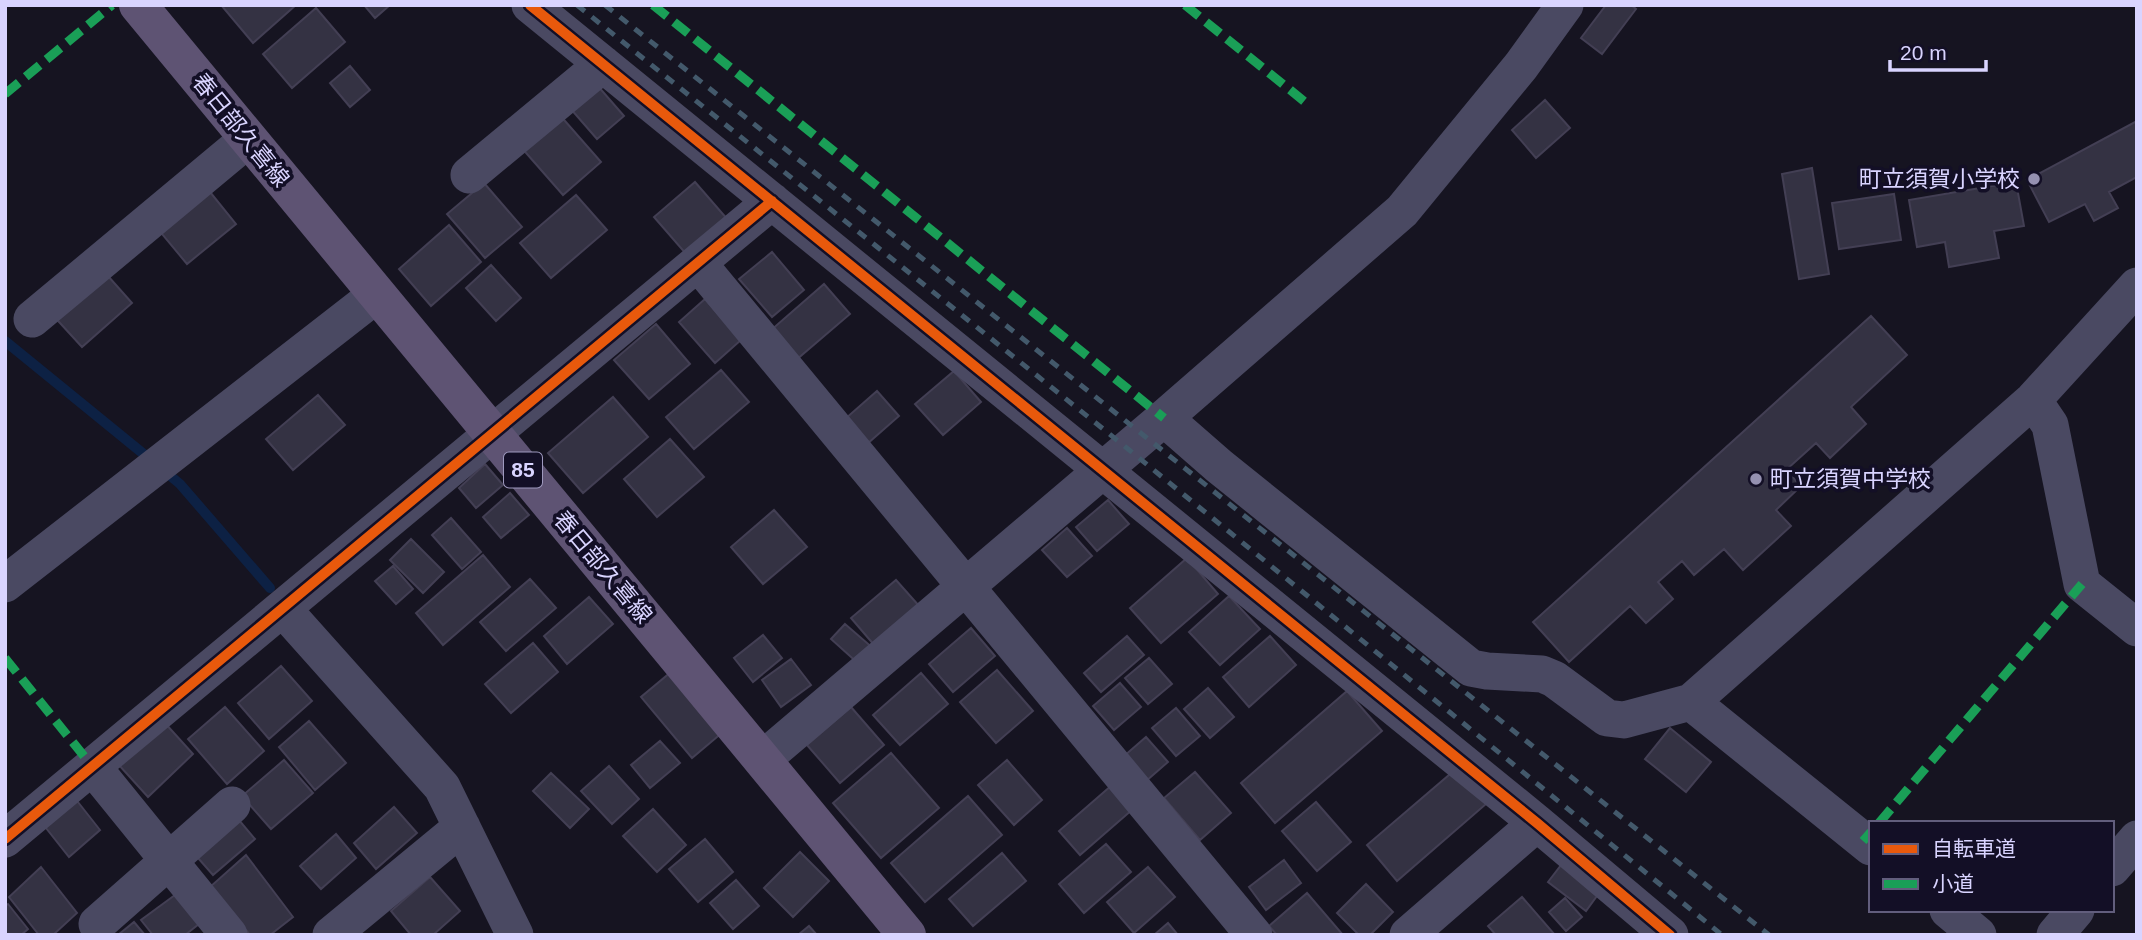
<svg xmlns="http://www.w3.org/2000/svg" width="2142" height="940" viewBox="0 0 2142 940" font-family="Helvetica,'Noto Sans JP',sans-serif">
  <rect width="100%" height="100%" fill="#161421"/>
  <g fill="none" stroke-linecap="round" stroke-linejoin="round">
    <path stroke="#0d2144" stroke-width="10" d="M 5,341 L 151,460
      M 162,469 L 180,484 L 270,588"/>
  </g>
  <path fill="#343243" stroke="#433f54" stroke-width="2" d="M 221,5 L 296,5 L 253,43 Z
    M 364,5 L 390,5 L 375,18 Z
    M 1606,5 L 1631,5 L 1636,9 L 1602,54 L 1581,38 Z
    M 316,8 L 345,42 L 292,88 L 263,54 Z
    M 350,66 L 370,90 L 350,107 L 330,83 Z
    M 597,85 L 624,116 L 597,139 L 570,108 Z
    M 1545,100 L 1570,128 L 1536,158 L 1512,130 Z
    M 558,113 L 601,162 L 563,195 L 520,146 Z
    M 2137,121 L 2137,177 L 2109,192 L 2118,208 L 2094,221 L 2085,204 L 2049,222 L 2027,180 Z
    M 1812,168 L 1829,274 L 1799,279 L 1782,174 Z
    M 695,182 L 728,220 L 687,255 L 654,217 Z
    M 2016,182 L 2024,226 L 1994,231 L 1999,258 L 1949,267 L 1945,242 L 1917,247 L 1909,200 Z
    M 484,183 L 522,227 L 485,258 L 447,214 Z
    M 206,187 L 236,224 L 187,264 L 157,228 Z
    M 1894,194 L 1901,240 L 1839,249 L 1832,203 Z
    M 576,195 L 607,230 L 551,278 L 520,243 Z
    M 449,225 L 481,262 L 431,306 L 399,269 Z
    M 772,252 L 804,290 L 772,317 L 739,279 Z
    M 491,265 L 521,298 L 496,321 L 466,288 Z
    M 100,267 L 132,303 L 82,347 L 49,311 Z
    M 824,284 L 850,314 L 796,360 L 770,331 Z
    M 705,299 L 741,340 L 715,363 L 679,322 Z
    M 1871,316 L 1907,355 L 1851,407 L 1866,424 L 1830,458 L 1816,443 L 1786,470 L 1801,486 L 1776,510 L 1791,526 L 1743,570 L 1724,549 L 1694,575 L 1682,561 L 1658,582 L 1673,599 L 1646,623 L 1630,606 L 1569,662 L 1533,622 Z
    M 656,324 L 690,364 L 649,399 L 614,360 Z
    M 721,370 L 749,402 L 694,449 L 666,417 Z
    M 954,371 L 981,402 L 943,435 L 915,404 Z
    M 877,391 L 899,416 L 867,444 L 845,419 Z
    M 318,395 L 345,425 L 293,470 L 266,439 Z
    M 613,397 L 648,437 L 583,493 L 548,453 Z
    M 670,439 L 704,477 L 657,517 L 624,479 Z
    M 485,464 L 503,485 L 476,508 L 459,488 Z
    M 510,493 L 529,515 L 501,538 L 483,517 Z
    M 1108,500 L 1129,524 L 1097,551 L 1076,527 Z
    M 774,510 L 807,547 L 763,584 L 731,547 Z
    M 451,518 L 481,552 L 462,569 L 432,535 Z
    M 1067,528 L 1092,556 L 1067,577 L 1042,550 Z
    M 411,539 L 444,572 L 423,593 L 390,560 Z
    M 483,555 L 510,587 L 443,645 L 416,613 Z
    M 1187,558 L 1218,594 L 1161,643 L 1130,608 Z
    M 393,566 L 413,589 L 396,604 L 375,581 Z
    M 530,579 L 556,608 L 506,651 L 480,622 Z
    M 896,580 L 920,607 L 875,646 L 851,618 Z
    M 1229,596 L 1260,629 L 1220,665 L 1189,632 Z
    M 589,597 L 613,624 L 567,664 L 544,636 Z
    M 845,624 L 874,649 L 860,665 L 831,639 Z
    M 971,628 L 995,656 L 953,692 L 929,664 Z
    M 763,635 L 782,658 L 753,682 L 734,658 Z
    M 1127,636 L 1144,655 L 1101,692 L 1084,673 Z
    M 1270,636 L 1296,665 L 1249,707 L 1223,677 Z
    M 533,643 L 558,672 L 511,713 L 485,684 Z
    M 1149,658 L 1172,684 L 1148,704 L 1125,678 Z
    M 791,659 L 811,685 L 781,707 L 762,680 Z
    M 281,666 L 312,701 L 269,739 L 238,703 Z
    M 997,670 L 1033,711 L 996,743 L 960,702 Z
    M 671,672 L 723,732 L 692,758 L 641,697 Z
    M 921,673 L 948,704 L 900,745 L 873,715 Z
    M 1120,683 L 1141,707 L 1114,730 L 1093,706 Z
    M 1208,688 L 1234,717 L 1210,738 L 1184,709 Z
    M 1347,691 L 1382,731 L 1275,823 L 1241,783 Z
    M 225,707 L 264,751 L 227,784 L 188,739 Z
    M 851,707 L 884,745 L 840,783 L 807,745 Z
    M 1176,708 L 1200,736 L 1176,756 L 1152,728 Z
    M 309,721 L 346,763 L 315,790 L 279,747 Z
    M 164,722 L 193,754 L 148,797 L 118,764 Z
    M 1670,728 L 1711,762 L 1686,792 L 1645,759 Z
    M 1146,737 L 1168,762 L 1146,781 L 1124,756 Z
    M 660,741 L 680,763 L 650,788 L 631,765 Z
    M 891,753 L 939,808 L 881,858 L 833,803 Z
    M 284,760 L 313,793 L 271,829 L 242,796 Z
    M 1007,760 L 1042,800 L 1014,825 L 978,785 Z
    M 609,766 L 639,799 L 612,824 L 581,791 Z
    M 1456,769 L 1486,804 L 1397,881 L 1367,845 Z
    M 1195,772 L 1231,813 L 1200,840 L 1164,798 Z
    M 551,773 L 589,809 L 570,828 L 533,791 Z
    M 1119,779 L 1140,803 L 1080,855 L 1059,831 Z
    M 968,796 L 1002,835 L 925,902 L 891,863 Z
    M 74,797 L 100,830 L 69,857 L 42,823 Z
    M 1316,802 L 1351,842 L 1317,871 L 1282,831 Z
    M 394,807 L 417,833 L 376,869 L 354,843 Z
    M 653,809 L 686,845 L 657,872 L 623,836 Z
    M 233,813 L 255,839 L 213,875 L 191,850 Z
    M 336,834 L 356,858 L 321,889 L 300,866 Z
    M 705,839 L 733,872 L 698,902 L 669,869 Z
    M 1106,844 L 1131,872 L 1084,913 L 1059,884 Z
    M 800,852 L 829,881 L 793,917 L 764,888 Z
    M 1002,853 L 1026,881 L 973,926 L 949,899 Z
    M 246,855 L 293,917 L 270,935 L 250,935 L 210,887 Z
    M 1284,860 L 1301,883 L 1266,910 L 1249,887 Z
    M 1565,860 L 1602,889 L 1586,911 L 1548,882 Z
    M 41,867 L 77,913 L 53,935 L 39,935 L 9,897 Z
    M 1148,867 L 1175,897 L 1134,933 L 1107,902 Z
    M 430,877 L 460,911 L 433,935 L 411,935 L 391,911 Z
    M 736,880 L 759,906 L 733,929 L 710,903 Z
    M 1366,884 L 1393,912 L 1370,935 L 1359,935 L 1337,913 Z
    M 179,892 L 204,920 L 185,935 L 153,935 L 141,920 Z
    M 1307,893 L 1343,935 L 1277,935 L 1269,926 Z
    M 1522,897 L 1555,935 L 1496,935 L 1488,926 Z
    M 1565,898 L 1582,917 L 1566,931 L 1549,912 Z
    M 8,904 L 28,929 L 21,935 L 5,935 L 5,906 Z
    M 134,922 L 145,935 L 118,935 Z
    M 1168,923 L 1178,935 L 1154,935 Z
    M 809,926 L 817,935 L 798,935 Z"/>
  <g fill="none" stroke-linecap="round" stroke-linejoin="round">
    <path stroke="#4a4962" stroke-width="37" d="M 530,5 L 1537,823 L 1670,935
      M 469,175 L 603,64
      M 698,263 L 1254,935
      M 32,319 L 248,139
      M 2033,400 L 2050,425 L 2082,584 L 2137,628
      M 1164,418 L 1219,466 L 1471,668 L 1487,671 L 1542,674 L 1554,679 L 1607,718 L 1624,720 L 1691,702 L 2033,400 L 2137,286
      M 5,584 L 376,295
      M 283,609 L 442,787 L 515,935
      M 1691,702 L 1871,847
      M 763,759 L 1164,418 L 1402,211 L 1521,66 L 1565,5
      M 92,766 L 229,935
      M 5,839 L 772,201
      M 2112,868 L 2137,839
      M 1948,910 L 1978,935
      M 97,924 L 232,805
      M 331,935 L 462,827
      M 1408,935 L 1537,823
      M 2055,935 L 2076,910"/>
    <path stroke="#5e5373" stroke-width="38" d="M 138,5 L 907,935"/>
    <path stroke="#43596b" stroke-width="5" stroke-dasharray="10 9" stroke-linecap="butt" d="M 577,5 L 1128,449 L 1722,935
      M 605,5 L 1769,935"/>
    <path stroke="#1a9f57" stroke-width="9" stroke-dasharray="18 9" stroke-linecap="butt" d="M 653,5 L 1164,418
      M 1185,5 L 1310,106
      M 5,94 L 112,5
      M 5,658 L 92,766
      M 1879,823 L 2082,584
      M 1863,841 L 1871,832"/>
    <defs>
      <path id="cycleway" d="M 530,5 L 1537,823 L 1670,935
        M 5,839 L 772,201"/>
    </defs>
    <use href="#cycleway" stroke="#130f26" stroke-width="15"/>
    <use href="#cycleway" stroke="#e8590c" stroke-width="10"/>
  </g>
  <g fill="#9591b1" stroke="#130f26" stroke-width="2.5">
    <circle cx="2034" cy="179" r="7"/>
    <circle cx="1756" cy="479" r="7"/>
  </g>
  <g text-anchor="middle" stroke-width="7" stroke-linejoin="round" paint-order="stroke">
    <rect fill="#130f26" stroke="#9e99be" stroke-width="2" x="504" y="452.5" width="38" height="35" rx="5"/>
    <g font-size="21" font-weight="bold" fill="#d9d4ff">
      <text x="523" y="477">85</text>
    </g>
    <g font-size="23" fill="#d9d4ff" stroke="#130f26">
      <text transform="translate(241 130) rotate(51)" y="8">春日部久喜線</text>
      <text transform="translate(603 567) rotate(50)" y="8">春日部久喜線</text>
    </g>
    <g font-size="23" fill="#d9d4ff" stroke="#130f26" text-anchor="end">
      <text x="2020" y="187">町立須賀小学校</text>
      <text x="1770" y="487" text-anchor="start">町立須賀中学校</text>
    </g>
  </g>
  <rect width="2142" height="940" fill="none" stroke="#d9d4ff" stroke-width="14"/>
  <rect x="1869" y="821" width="245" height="91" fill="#130f26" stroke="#625e7d" stroke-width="2"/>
  <rect x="1883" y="844" width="35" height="10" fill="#e8590c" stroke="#625e7d" stroke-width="2"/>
  <text x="1932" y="856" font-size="21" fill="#d9d4ff">自転車道</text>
  <rect x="1883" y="879" width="35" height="10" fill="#1a9f57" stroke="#625e7d" stroke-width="2"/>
  <text x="1932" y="891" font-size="21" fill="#d9d4ff">小道</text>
  <path d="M1890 60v10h96v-10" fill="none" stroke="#d9d4ff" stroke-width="3.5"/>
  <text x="1900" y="60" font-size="21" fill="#d9d4ff" stroke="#130f26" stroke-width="5" paint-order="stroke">20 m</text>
</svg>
